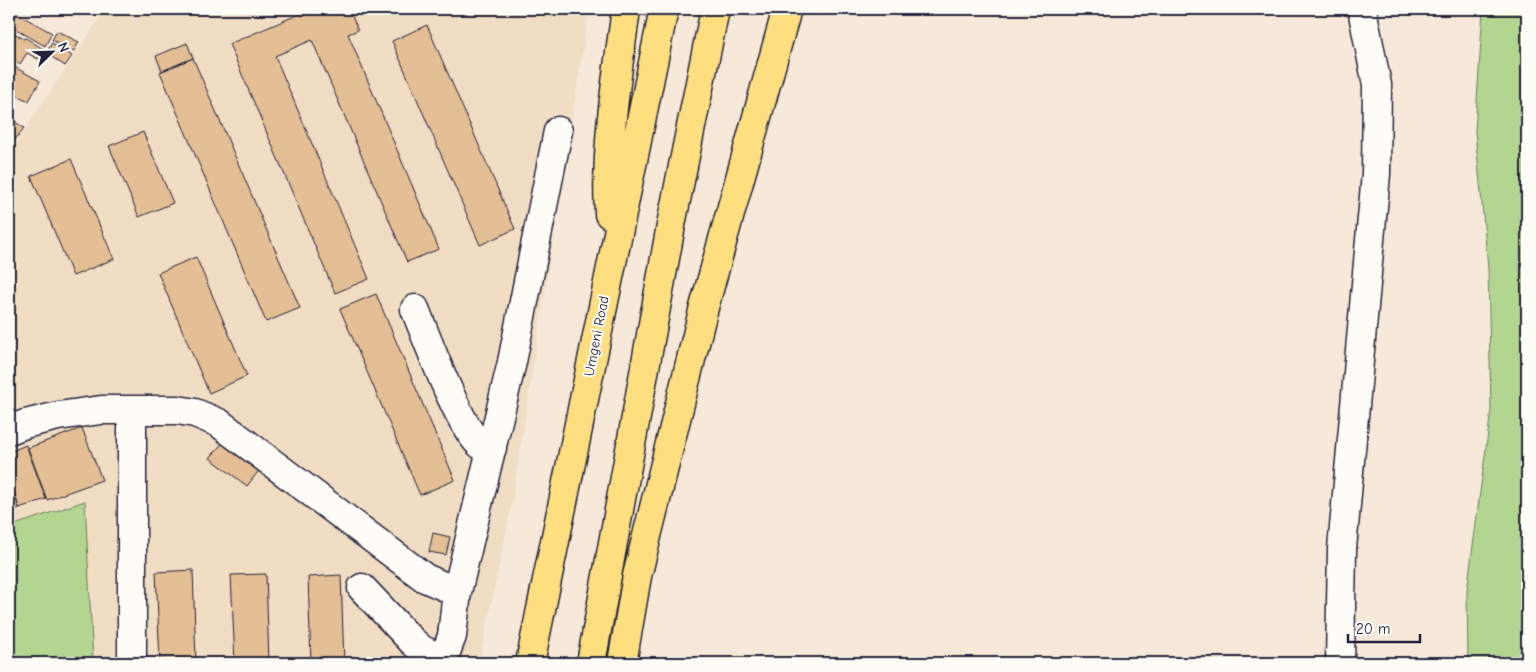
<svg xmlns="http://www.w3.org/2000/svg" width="1536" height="672" viewBox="0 0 1536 672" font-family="'Comic Neue',sans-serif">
  <rect width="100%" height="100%" fill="#f6e9d9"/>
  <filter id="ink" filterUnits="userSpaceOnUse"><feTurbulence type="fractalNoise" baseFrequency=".02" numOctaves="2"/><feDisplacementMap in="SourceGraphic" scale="10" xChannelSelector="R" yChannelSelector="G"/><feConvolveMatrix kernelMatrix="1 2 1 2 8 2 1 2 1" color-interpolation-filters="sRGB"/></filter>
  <g filter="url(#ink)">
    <path fill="#f1dcc4" d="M 106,9 L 589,9 L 511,508 L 479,663 L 9,663 L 9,153 Z"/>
    <path fill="#b2d690" stroke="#6a7c66" d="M 1483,9 L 1527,9 L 1527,663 L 1468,663 L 1467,591 L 1491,410 L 1488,267 L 1475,131 Z
      M 85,501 L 93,663 L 9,663 L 9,527 Z"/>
    <path fill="#e4be94" stroke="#22223b" d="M 9,9 L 52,33 L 45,46 L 9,25 Z
      M 321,9 L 349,9 L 358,30 L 348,34 L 439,249 L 407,262 L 312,40 L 275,56 L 369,279 L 335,293 L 229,44 L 302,13 L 303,16 Z
      M 427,25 L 515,229 L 480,245 L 392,41 Z
      M 57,31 L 79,42 L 74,51 L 52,40 Z
      M 14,33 L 24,39 L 26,38 L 43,49 L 38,59 L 27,53 L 20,64 L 10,57 L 9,59 L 9,34 L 11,36 Z
      M 52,43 L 72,56 L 65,66 L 46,53 Z
      M 187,43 L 193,58 L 162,71 L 156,56 Z
      M 193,58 L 300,308 L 266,322 L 160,72 Z
      M 9,64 L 40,81 L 29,101 L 9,92 Z
      M 14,121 L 24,128 L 9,148 L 9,128 Z
      M 143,132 L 173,203 L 139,217 L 109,146 Z
      M 71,159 L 114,259 L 73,276 L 31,176 Z
      M 196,257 L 247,376 L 209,393 L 158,273 Z
      M 376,294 L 455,480 L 420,495 L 340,309 Z
      M 82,428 L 102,480 L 47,500 L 28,448 Z
      M 228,436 L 264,464 L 247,486 L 210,458 Z
      M 26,445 L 46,499 L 19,508 L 13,489 L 9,491 L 9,452 Z
      M 13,489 L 19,508 L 9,512 L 9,491 Z
      M 433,533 L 450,537 L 446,555 L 429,552 Z
      M 193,570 L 196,663 L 160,663 L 156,572 Z
      M 266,574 L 269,663 L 235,663 L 231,575 Z
      M 341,575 L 344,663 L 311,663 L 308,577 Z
      M 1275,660 L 1290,660 L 1290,663 L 1275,663 Z"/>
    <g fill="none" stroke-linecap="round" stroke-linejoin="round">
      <defs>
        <path id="minor" d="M 415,309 C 426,336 460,430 481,445 C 483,447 488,447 492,448
          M 132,410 L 132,663
          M 9,430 L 25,424 L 58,416 L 101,410 L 178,410 L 195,413 L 219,423 L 425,578 L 457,592
          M 362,588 L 411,640 L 421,649 L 443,660
          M 442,663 L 452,636 L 457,592 L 512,362 L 558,131
          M 1340,663 L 1342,549 L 1376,174 L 1377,85 L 1362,9"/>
        <path id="highway" d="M 609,214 C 605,145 617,77 626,9
          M 530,663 L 664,9
          M 591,663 L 672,220 L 715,9
          M 622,663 L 637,576 L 703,311 L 787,9"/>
      </defs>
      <use href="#minor" stroke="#22223b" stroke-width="31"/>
      <use href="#highway" stroke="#22223b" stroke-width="31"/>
      <use href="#minor" stroke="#fdfcf7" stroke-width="28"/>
      <use href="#highway" stroke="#fedf80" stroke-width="28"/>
    </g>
  </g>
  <g text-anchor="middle" stroke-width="4" stroke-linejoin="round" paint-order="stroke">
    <g font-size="14" fill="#22223b" stroke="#fdfcf7">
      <text transform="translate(596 336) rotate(-79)" y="5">Umgeni Road</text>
    </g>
  </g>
  <rect width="1536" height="672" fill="none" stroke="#fdfcf7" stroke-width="30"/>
  <rect x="15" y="15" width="1506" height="642" fill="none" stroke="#22223b" stroke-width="2" filter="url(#ink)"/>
  <g transform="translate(52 52) rotate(67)" stroke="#fdfcf7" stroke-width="4" paint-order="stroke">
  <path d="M0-4L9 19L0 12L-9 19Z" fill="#22223b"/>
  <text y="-8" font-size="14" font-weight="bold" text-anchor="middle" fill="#22223b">N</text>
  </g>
  <path d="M1348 634v8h72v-8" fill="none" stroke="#22223b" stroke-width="2.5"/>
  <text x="1356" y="634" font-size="15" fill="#22223b" stroke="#fdfcf7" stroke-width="4" paint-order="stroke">20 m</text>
</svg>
